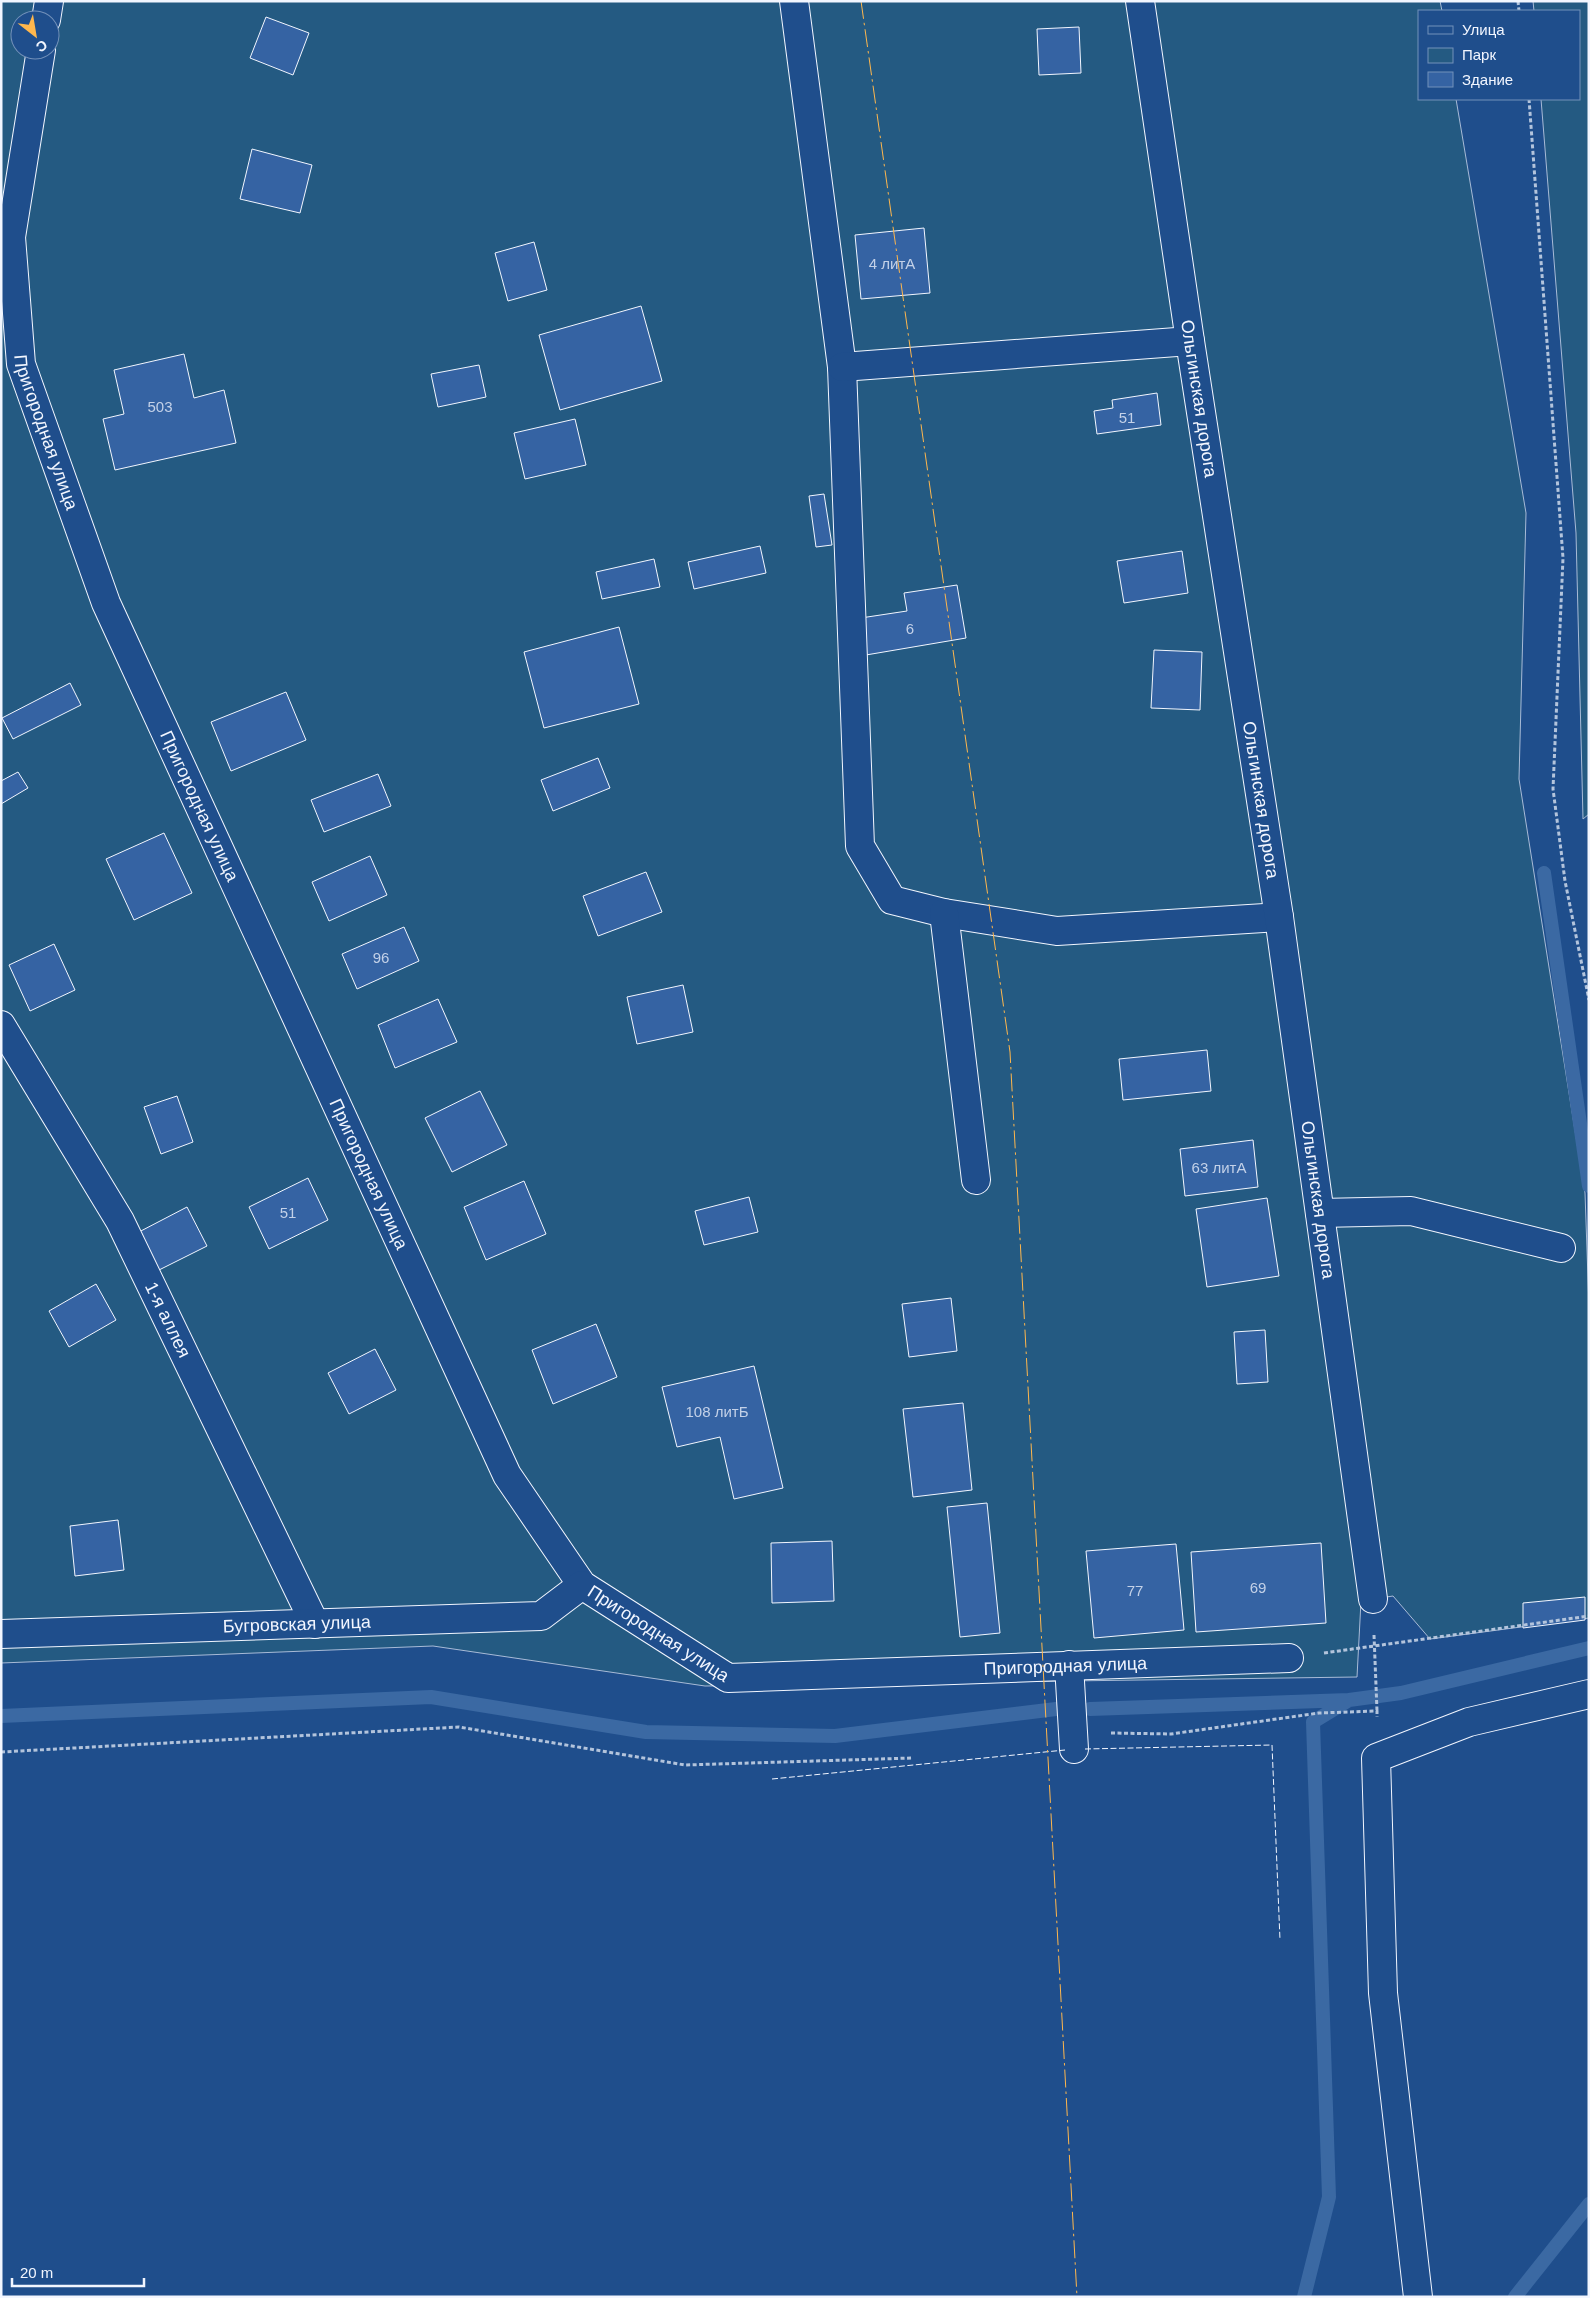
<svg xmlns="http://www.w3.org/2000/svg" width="1590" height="2298" viewBox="0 0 1590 2298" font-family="Helvetica,sans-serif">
  <rect width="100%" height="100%" fill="#1f4e8c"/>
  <path fill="#245a82" stroke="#a8bbd7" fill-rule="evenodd" d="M 1,1 L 1440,1 L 1442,11 L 1419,11 L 1419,99 L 1456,99 L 1526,513 L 1519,779 L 1585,1193 L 1589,1307 L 1589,1618 L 1430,1639 L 1393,1596 L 1361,1601 L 1357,1677 L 705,1686 L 433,1646 L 1,1663 ZM 20,20 L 50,20 L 50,50 L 20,50 Z
    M 1533,1 L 1589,1 L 1589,814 L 1583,819 L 1576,533 L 1541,99 L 1579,99 L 1579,11 L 1534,11 Z"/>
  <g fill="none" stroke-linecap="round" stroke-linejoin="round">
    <path stroke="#3b69a3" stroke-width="14" d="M 1544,873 L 1589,1186
      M 1349,1700 L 1401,1693 L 1589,1648
      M 1090,1709 L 1349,1700 L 1313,1722 L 1329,2197 L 1304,2297
      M 1,1716 L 431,1697 L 646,1732 L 835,1736 L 1056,1709
      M 1515,2297 L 1589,2204"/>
  </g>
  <path fill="#3563a3" stroke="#f2f6ff" d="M 266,17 L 309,33 L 293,75 L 250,58 Z
    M 1079,27 L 1081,73 L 1039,75 L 1037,29 Z
    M 252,149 L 312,165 L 300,213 L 240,199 Z
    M 924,228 L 930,293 L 861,299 L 855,235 Z
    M 534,242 L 547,290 L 508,301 L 495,253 Z
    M 641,306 L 662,381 L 560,410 L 539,335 Z
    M 184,354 L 194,398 L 224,390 L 236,443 L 115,470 L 103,419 L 124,414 L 114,370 Z
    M 479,365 L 486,397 L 438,407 L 431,374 Z
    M 1157,393 L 1161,425 L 1097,434 L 1094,411 L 1113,408 L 1112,400 Z
    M 575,419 L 586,465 L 525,479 L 514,433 Z
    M 824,494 L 832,545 L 816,547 L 809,496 Z
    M 760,546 L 766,573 L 694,589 L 688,562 Z
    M 1182,551 L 1188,593 L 1124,603 L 1117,561 Z
    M 654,559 L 660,587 L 602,599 L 596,572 Z
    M 957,585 L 966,638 L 860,656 L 854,619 L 907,611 L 904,593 Z
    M 619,627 L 639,704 L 544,728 L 524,652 Z
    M 1154,650 L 1202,652 L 1200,710 L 1151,708 Z
    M 70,683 L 81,705 L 13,739 L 2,718 Z
    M 286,692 L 306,740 L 231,771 L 211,722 Z
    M 598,758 L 610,788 L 553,811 L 541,780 Z
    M 18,772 L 28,788 L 1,804 L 1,781 Z
    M 378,774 L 391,806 L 324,832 L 311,800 Z
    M 164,833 L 192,893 L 134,920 L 106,859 Z
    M 370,856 L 387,895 L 329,921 L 312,882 Z
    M 646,872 L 662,912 L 598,936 L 583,896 Z
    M 404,927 L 419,961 L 357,989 L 342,954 Z
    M 54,944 L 75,990 L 30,1011 L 9,965 Z
    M 683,985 L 693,1032 L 637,1044 L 627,997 Z
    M 438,999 L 457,1042 L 395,1068 L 378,1025 Z
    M 1207,1050 L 1211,1091 L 1123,1100 L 1119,1059 Z
    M 480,1091 L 507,1145 L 452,1172 L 425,1118 Z
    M 177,1096 L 193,1142 L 161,1154 L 144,1107 Z
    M 1253,1140 L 1258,1187 L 1185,1196 L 1180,1149 Z
    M 308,1178 L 328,1220 L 269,1249 L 249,1207 Z
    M 524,1181 L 546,1234 L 486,1260 L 464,1207 Z
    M 749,1197 L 758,1232 L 704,1245 L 695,1211 Z
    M 1267,1198 L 1279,1276 L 1207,1287 L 1196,1209 Z
    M 187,1207 L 207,1246 L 157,1271 L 137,1233 Z
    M 96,1284 L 116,1320 L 69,1347 L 49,1311 Z
    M 951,1298 L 957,1351 L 909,1357 L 902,1304 Z
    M 596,1324 L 617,1377 L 553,1404 L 532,1350 Z
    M 1265,1330 L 1268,1382 L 1237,1384 L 1234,1332 Z
    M 375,1349 L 396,1390 L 349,1414 L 328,1373 Z
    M 754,1366 L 783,1488 L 734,1499 L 720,1437 L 677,1447 L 662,1387 Z
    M 963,1403 L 972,1490 L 913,1497 L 903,1409 Z
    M 987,1503 L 1000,1633 L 960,1637 L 947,1507 Z
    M 118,1520 L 124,1570 L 75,1576 L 70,1526 Z
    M 832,1541 L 834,1601 L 772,1603 L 771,1543 Z
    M 1321,1543 L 1326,1623 L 1196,1632 L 1191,1552 Z
    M 1176,1544 L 1184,1630 L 1094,1638 L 1086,1551 Z
    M 1585,1597 L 1585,1620 L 1523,1628 L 1523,1603 Z"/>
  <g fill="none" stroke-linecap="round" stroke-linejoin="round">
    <defs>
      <g id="minor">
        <path d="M 794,1 L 842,367 L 860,846 L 892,900 L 944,913 L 1057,931 L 1279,917"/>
        <path id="s1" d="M 1140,1 L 1190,341 L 1279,917 L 1373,1599"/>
        <path d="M 46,20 L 49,1"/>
        <path id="s2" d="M 41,50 L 11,237 L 21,364 L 106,603 L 507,1475 L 582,1585 L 728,1678 L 1289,1658"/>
        <path d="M 842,367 L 1190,341"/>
        <path d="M 944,913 L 976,1180"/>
        <path id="s3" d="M 1,1025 L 120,1221 L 315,1624"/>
        <path d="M 1320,1213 L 1411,1211 L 1561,1248"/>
        <path id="s4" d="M 1,1634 L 541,1616 L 582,1585"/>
        <path d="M 1069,1665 L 1074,1749"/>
        <path d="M 1418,2297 L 1383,1993 L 1376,1758 L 1469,1722 L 1589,1694"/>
      </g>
    </defs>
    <use href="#minor" stroke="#f2f6ff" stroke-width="30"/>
    <path stroke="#b3c4dc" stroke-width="3" stroke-dasharray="4 2.5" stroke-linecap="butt" d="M 1518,1 L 1519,11
      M 1529,99 L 1563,558 L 1553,789 L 1565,881 L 1589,1000
      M 1374,1635 L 1377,1711
      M 1324,1653 L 1589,1616
      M 1111,1733 L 1171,1734 L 1319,1713 L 1377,1711 L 1377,1717
      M 1,1752 L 459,1727 L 685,1765 L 912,1758"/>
    <use href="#minor" stroke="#1f4e8c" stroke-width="28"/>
    <path stroke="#f2f6ff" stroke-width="1" stroke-dasharray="6 2.5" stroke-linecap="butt" d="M 1085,1749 L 1272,1745 L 1280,1940
      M 772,1779 L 1065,1750"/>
    <path stroke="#ffb74d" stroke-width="1" stroke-dasharray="18 4 2.5 4" stroke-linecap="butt" d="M 861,1 L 1010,1052 L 1077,2297"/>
  </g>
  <g text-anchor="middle" stroke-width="4" stroke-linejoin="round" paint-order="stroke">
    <g font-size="15" fill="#c3d1e8">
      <text x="892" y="269">4 литА</text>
      <text x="160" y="412">503</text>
      <text x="1127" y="423">51</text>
      <text x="910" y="634">6</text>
      <text x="381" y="963">96</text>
      <text x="1219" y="1173">63 литА</text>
      <text x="288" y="1218">51</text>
      <text x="717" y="1417">108 литБ</text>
      <text x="1258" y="1593">69</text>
      <text x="1135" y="1596">77</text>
    </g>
    <g font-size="18" fill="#f2f6ff" stroke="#1f4e8c">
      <text dy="6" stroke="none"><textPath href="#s1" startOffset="402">Ольгинская дорога</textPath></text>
      <text dy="6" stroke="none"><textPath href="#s2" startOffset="389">Пригородная улица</textPath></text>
      <text dy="6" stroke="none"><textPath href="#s1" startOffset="808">Ольгинская дорога</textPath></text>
      <text dy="6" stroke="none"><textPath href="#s2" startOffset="794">Пригородная улица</textPath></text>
      <text dy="6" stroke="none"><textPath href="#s2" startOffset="1199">Пригородная улица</textPath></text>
      <text dy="6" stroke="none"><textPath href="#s1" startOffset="1212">Ольгинская дорога</textPath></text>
      <text dy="6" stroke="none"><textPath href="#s3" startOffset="339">1-я аллея</textPath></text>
      <text dy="6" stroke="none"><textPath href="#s4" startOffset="296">Бугровская улица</textPath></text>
      <text dy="6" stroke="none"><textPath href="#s2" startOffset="1754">Пригородная улица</textPath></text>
      <text dy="6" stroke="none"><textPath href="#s2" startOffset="2174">Пригородная улица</textPath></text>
    </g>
  </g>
  <rect width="1590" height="2298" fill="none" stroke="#f2f6ff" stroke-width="5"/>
  <rect x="1418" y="10" width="162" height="90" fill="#1f4e8c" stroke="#7391ba"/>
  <rect x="1428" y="26" width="25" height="8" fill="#1f4e8c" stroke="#7391ba"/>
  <text x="1462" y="35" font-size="15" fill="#f2f6ff">Улица</text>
  <rect x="1428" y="48" width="25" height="15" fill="#245a82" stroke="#7391ba"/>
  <text x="1462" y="60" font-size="15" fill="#f2f6ff">Парк</text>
  <rect x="1428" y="72" width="25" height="15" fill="#3563a3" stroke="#7391ba"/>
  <text x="1462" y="85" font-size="15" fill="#f2f6ff">Здание</text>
  <g transform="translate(35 35) rotate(149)"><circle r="24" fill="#1f4e8c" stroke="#7391ba"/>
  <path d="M0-4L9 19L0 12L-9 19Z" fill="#ffb74d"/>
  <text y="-8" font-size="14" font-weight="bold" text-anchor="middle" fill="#f2f6ff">С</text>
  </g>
  <path d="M12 2278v8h132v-8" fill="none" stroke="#f2f6ff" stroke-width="2.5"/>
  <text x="20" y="2278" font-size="15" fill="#f2f6ff" stroke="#1f4e8c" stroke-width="4" paint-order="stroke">20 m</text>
</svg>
